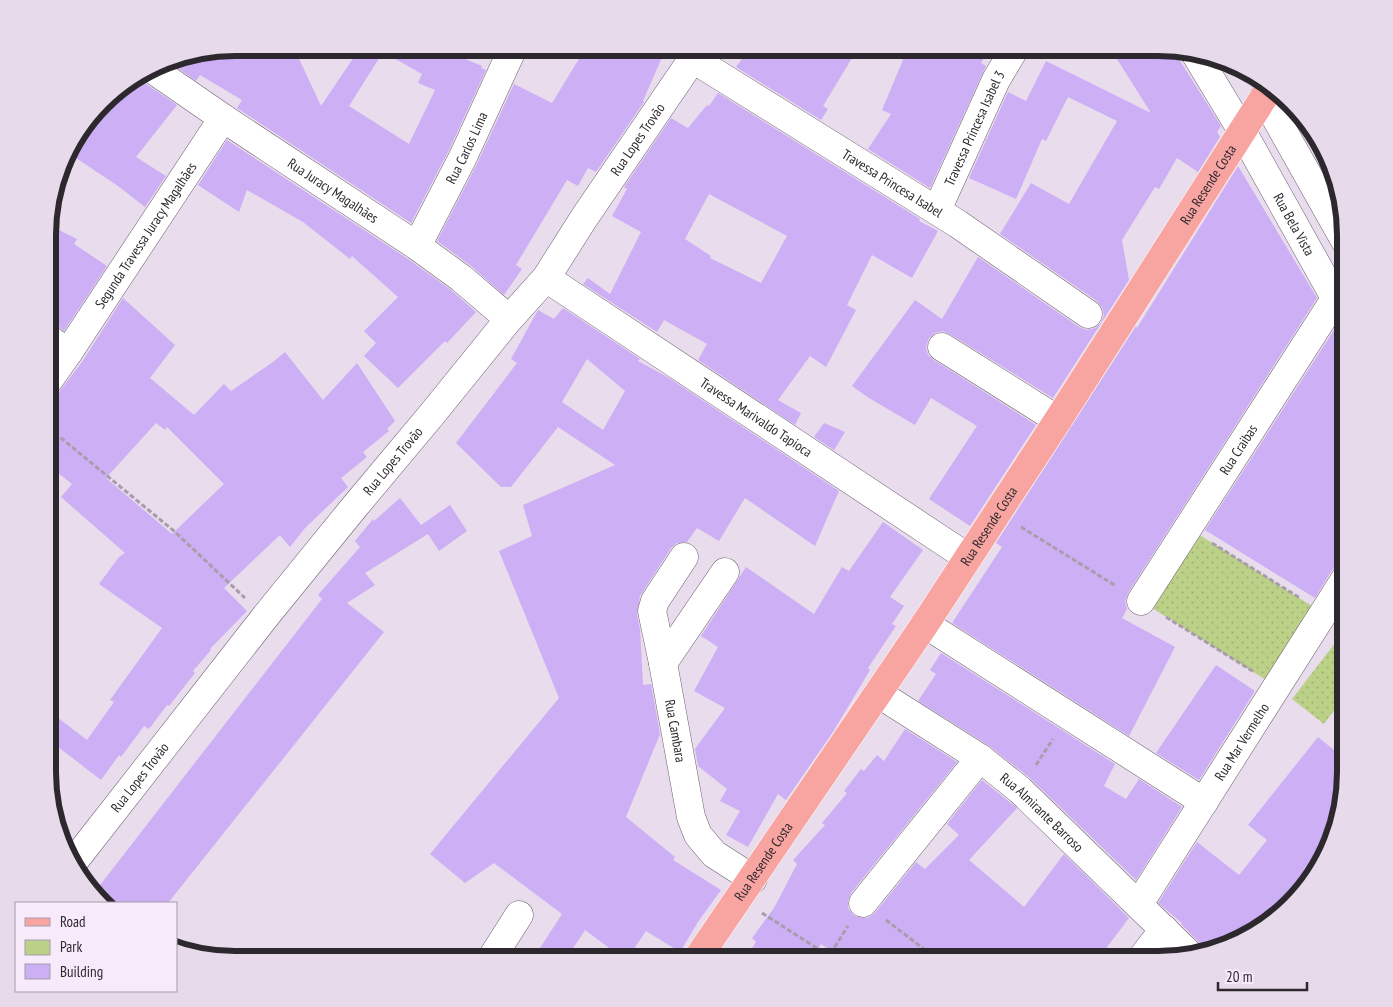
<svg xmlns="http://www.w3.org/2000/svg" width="1393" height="1007" viewBox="0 0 1393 1007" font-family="'PT Sans Narrow',sans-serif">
  <defs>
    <pattern id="green-dots" width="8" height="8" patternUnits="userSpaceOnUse" patternTransform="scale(1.25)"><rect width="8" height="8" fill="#bbd188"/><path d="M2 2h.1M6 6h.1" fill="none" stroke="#a1b376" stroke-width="1.8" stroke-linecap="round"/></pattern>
  </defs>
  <rect width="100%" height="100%" fill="#e9dced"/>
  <path fill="url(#green-dots)" d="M 1187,527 L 1323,613 L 1277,687 L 1141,601 Z
    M 1345,630 L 1345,716 L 1335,709 L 1324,724 L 1292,699 Z"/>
  <path fill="#ccaff4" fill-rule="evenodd" d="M 235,48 L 294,48 L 321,106 L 360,48 L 439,48 L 482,66 L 481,68 L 486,70 L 449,150 L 411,223 L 237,108 L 242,100 L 200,75 L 196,81 L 168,61 ZM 383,52 L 422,74 L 418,83 L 435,90 L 409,144 L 349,106 Z
    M 611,48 L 666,48 L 643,101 L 644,102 L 596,172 L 588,168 L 578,186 L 567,180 L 516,265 L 522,269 L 504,295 L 470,265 L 437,241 L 477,164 L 514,84 L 552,103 L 585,49 L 602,58 Z
    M 750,48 L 858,48 L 823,106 L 828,109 L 821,120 L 736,67 Z
    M 908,48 L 990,48 L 981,63 L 986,66 L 930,188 L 868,149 L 891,114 L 882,110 Z
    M 1110,48 L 1172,48 L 1221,126 L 1217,132 L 1220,137 L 1198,172 L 1177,158 L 1159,189 L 1155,187 L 1122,240 L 1129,280 L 1053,398 L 950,334 L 942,331 L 935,333 L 929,338 L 926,347 L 928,355 L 934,360 L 1036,425 L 970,526 L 929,499 L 977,426 L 931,398 L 915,425 L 869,398 L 852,386 L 915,300 L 942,319 L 978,257 L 1079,327 L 1087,330 L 1095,328 L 1101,323 L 1104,315 L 1102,307 L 1097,301 L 1000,234 L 1031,183 L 1069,204 L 1117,121 L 1068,97 L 1046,141 L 1042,139 L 1016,199 L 969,178 L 1008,92 L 1026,101 L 1046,61 L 1151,113 Z
    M 139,77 L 143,82 L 177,105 L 136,157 L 166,176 L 145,207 L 118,186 L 67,152 L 87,126 L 92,130 L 117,91 Z
    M 718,93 L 920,219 L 919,221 L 938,231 L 912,278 L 872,255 L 847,305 L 856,310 L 826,367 L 810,356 L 778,400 L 801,413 L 795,425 L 698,360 L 707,344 L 664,320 L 657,332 L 583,284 L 588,278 L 610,294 L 641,232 L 612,216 L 627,189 L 624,187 L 671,118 L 688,128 L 707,105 L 709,106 ZM 709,194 L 787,236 L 761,283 L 710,258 L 711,256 L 685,239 Z
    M 227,140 L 408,259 L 451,290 L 476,312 L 447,343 L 445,341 L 398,388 L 364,356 L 376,343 L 364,331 L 398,297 L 352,256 L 350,259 L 303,222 L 247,190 L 239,212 L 198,185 Z
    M 1238,166 L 1317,298 L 1128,593 L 1125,601 L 1127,609 L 1122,618 L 1175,647 L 1129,736 L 952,623 L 1002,547 L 996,543 L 1136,326 L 1137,328 Z
    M 49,225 L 77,239 L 74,244 L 107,266 L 64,331 L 58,326 L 49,324 Z
    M 123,298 L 175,345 L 150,378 L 194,415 L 224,384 L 231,391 L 273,362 L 285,352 L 323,400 L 357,363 L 395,421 L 387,429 L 389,431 L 363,452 L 367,457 L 341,478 L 348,487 L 305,528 L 290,547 L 280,535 L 224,588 L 247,611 L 210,649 L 211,650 L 193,671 L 195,673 L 169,706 L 167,705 L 149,729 L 144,726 L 121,757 L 119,755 L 101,780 L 49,740 L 49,711 L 87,740 L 114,702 L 110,700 L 162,628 L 99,584 L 119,557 L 125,553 L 61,497 L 72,484 L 49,466 L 49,405 L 82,362 ZM 156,423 L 165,430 L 167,427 L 224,484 L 172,534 L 106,478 Z
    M 563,308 L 640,359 L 638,361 L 669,378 L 839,491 L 815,546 L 745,498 L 719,541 L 697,528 L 687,542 L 677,543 L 671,548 L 640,596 L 637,614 L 640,629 L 643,685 L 651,684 L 660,734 L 626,817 L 675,857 L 673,860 L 721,890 L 698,922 L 680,952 L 646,931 L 627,959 L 624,959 L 585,930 L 566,959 L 533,959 L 562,914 L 494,863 L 465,883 L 430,854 L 559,698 L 499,551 L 532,536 L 523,505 L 615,465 L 558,427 L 511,487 L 501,487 L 456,443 L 517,363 L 511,359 L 538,310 L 554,319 ZM 587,359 L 625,391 L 603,430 L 562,402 Z
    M 1336,327 L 1339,328 L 1345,340 L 1345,563 L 1337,565 L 1332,570 L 1315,598 L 1205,530 Z
    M 824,423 L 845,432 L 834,450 L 814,437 Z
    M 400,498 L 421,525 L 450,505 L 467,531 L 439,551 L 428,534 L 365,573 L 375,585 L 347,603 L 384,632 L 168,903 L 115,903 L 97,889 L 322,599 L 318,595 L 360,547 L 355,541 L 373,519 L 374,521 Z
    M 883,522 L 923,550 L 890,597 L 904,606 L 892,624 L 896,626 L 868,668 L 870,670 L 833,732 L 786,800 L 778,794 L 748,847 L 726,835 L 740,811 L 720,801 L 727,789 L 698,766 L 695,749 L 725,708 L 694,691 L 718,647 L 701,636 L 746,567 L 814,614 L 842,567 L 849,571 Z
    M 941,653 L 1115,764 L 1104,786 L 1126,799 L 1139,779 L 1182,807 L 1136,880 L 1030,778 L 988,745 L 918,701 L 936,674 L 930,670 Z
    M 1216,665 L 1255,691 L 1199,780 L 1156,753 Z
    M 905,729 L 957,762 L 851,893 L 848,901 L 848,908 L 853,915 L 861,918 L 868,918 L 875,913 L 916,862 L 925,869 L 959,835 L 947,824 L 982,780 L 1017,808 L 969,860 L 1024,907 L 1064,854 L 1129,918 L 1098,959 L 842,959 L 821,944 L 813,959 L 745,959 L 756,942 L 752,938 L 774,908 L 797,864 L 793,860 L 825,825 L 822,823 L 847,793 L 844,791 L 861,769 L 864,771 L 877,755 L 884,761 Z
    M 1318,737 L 1345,759 L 1345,784 L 1331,843 L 1315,871 L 1297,894 L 1241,940 L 1203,949 L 1199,942 L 1181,924 L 1182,923 L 1158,903 L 1197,842 L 1239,875 L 1267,840 L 1248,825 Z"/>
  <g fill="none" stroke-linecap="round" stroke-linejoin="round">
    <defs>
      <g id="minor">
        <path id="s1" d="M 1195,53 L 1242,131 L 1344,314"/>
        <path id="s2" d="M 693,59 L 958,224 L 1088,314"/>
        <path id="s3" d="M 152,69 L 223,118 L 417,246 L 461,278 L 509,319"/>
        <path d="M 1264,97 L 1345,241"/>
        <path id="s4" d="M 937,210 L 996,80 L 1015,48"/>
        <path id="s5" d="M 417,246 L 463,157 L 513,48"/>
        <path id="s6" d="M 546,278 L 967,557"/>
        <path d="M 49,339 L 68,353"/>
        <path d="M 942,347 L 1058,420"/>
        <path id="s7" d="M 49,380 L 68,353 L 223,118"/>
        <path id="s8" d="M 725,572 L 663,663 L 691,817 L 698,835 L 714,854 L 753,879"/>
        <path id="s9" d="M 1141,601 L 1335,299"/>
        <path d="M 925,624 L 1204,802"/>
        <path d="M 663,663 L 652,611 L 655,601 L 684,557"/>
        <path id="s10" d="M 879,694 L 980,758 L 1020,790 L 1188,953"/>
        <path id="s11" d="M 72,864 L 265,617 L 356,505 L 433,413 L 509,319 L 546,278 L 584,218 L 700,48"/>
        <path d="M 863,903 L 980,758"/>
        <path id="s12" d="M 1139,904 L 1345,579"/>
        <path d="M 491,959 L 519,915"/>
        <path d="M 1141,959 L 1164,929"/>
      </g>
      <g id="major">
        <path id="s13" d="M 697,959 L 925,624 L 1058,420 L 1271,86"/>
      </g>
    </defs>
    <use href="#minor" stroke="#6b606f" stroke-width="29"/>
    <use href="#major" stroke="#fff" stroke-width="29"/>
    <path stroke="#a89dab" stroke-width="3" stroke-dasharray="5 2.5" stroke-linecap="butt" d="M 49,428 L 174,531 L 245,598
      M 1021,527 L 1116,586
      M 1212,543 L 1300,598
      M 1166,617 L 1254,672
      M 1036,765 L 1053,739
      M 762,913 L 829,956 L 848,926
      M 886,920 L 937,959"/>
    <use href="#minor" stroke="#fff" stroke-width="28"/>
    <use href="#major" stroke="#f8a4a1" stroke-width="28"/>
  </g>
  <g text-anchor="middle" stroke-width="5" stroke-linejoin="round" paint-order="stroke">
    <g font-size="14" fill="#2d282e" stroke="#f6eafb">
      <text dy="5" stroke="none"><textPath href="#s4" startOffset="90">Travessa Princesa Isabel 3</textPath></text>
      <text dy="5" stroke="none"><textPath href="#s11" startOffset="920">Rua Lopes Trovão</textPath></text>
      <text dy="5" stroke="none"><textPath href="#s5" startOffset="110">Rua Carlos Lima</textPath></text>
      <text dy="5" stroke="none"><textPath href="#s2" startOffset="235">Travessa Princesa Isabel</textPath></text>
      <text dy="5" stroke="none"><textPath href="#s13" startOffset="928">Rua Resende Costa</textPath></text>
      <text dy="5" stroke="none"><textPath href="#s3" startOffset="218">Rua Juracy Magalhães</textPath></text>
      <text dy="5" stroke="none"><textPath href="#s1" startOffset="198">Rua Bela Vista</textPath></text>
      <text dy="5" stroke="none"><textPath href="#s7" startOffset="174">Segunda Travessa Juracy Magalhães</textPath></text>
      <text dy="5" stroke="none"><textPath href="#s6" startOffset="252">Travessa Marivaldo Tapioca</textPath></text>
      <text dy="5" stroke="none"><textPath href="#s9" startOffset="180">Rua Craibas</textPath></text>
      <text dy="5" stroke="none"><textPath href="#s11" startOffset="515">Rua Lopes Trovão</textPath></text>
      <text dy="5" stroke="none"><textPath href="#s13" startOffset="522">Rua Resende Costa</textPath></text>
      <text dy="5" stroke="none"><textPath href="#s8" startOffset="179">Rua Cambara</textPath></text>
      <text dy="5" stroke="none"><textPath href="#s12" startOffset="192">Rua Mar Vermelho</textPath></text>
      <text dy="5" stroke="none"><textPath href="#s11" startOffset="110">Rua Lopes Trovão</textPath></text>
      <text dy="5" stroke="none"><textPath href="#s10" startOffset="202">Rua Almirante Barroso</textPath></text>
      <text dy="5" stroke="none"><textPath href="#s13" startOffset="118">Rua Resende Costa</textPath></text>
    </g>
  </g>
  <path d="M0 0H1393V1007H0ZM235 56H1158A179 179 0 0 1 1337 235V772A179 179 0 0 1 1158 951H235A179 179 0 0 1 56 772V235A179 179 0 0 1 235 56Z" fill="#e6daeb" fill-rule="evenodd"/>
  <path fill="none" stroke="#2d282e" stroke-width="6" d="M235 56H1158A179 179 0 0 1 1337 235V772A179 179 0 0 1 1158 951H235A179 179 0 0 1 56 772V235A179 179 0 0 1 235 56Z"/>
  <rect x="15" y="902" width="162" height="90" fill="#f6eafb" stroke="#a69ca9"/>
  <rect x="25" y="918" width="25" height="8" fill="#f8a4a1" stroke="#a69ca9"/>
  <text x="60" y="927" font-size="15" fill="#2d282e">Road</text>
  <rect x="25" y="940" width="25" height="15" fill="#bbd188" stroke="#a69ca9"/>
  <text x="60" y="952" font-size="15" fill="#2d282e">Park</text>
  <rect x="25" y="964" width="25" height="15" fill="#ccaff4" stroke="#a69ca9"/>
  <text x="60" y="977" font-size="15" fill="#2d282e">Building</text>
  <path d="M1218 982v8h89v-8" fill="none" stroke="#2d282e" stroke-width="2.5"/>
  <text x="1226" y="982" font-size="15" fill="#2d282e" stroke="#f6eafb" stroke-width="4" paint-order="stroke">20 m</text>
</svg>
